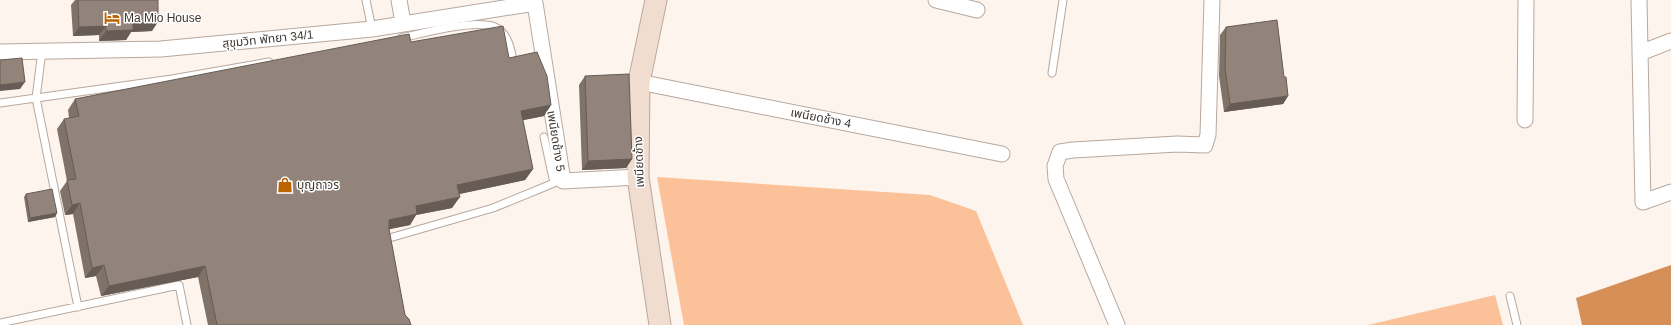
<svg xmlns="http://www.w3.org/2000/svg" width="1671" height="325" viewBox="0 0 1671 325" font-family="Helvetica,'Noto Sans Thai',sans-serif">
  <rect width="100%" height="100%" fill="#fef4ee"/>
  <path fill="#fbc29a" d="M 657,177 L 930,195 L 976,211 L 1023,325 L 684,325 Z
    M 1495,295 L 1503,325 L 1368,325 Z"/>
  <path fill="#d78f58" d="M 1671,265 L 1671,325 L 1582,325 L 1576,298 Z"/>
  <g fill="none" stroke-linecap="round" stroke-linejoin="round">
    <defs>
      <path id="lane" d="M 366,0 L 372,29
        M 401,38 C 424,33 464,22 486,25 C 492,25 498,28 502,32 C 508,38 510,47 512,55
        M 42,51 L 36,98 L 78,307
        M 1052,73 L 1063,0
        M 0,103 L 172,79 L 269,62
        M 387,244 L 386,239 L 493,208 L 554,183 L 544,137
        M 1510,296 L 1517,325
        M 0,323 L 179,285 L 187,325"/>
      <path id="street" d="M 399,0 L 403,23
        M 936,0 L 977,10
        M 1639,0 L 1643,202 L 1671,192
        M 0,52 L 161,49 L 372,29 L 535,3 L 563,181 L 638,177
        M 1640,53 L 1671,41
        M 639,82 L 1002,154
        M 1525,120 L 1526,0
        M 1117,325 L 1056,179 L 1055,166 L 1060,152 L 1073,150 L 1177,144 L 1205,145 L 1208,135 L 1212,0"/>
      <path id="secondary" d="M 656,0 L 639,82 L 638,177 L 660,325"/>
    </defs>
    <use href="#lane" stroke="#b7a89d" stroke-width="9"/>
    <use href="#street" stroke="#b7a89d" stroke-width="17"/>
    <use href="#secondary" stroke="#b7a89d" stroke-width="23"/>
    <use href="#lane" stroke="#fff" stroke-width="7"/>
    <use href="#street" stroke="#fff" stroke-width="15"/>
    <use href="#secondary" stroke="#f0ddd0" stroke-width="21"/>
  </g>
  <path fill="#7e7269" d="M 75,0 L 158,0 L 152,31 L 131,32 L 126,40 L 99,41 L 99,35 L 73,36 L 71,5 Z
    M 1226,27 L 1284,77 L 1288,96 L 1283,104 L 1224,112 L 1219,76 L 1220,35 Z
    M 411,42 L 509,58 L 551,105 L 544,116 L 523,120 L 533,169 L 525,180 L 459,194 L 452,208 L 416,215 L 410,225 L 389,229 L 405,315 L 411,325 L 208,325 L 198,277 L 101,296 L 96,276 L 85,278 L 73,214 L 65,215 L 60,191 L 67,181 L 57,129 L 64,119 L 69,118 L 68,110 L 75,99 Z
    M 585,76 L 632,159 L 626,168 L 582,170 L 579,85 Z
    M 26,194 L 57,213 L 55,217 L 28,222 L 24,197 Z"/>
  <path fill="#665c55" d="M 158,22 L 152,31 L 131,32 L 126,40 L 99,41 L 106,31 L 133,23 Z
    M 106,26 L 99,35 L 73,36 L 79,27 Z
    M 25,82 L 20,89 L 0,91 L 0,85 Z
    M 1288,96 L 1283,104 L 1224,112 L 1230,104 Z
    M 551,105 L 544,116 L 514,122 L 521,111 Z
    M 632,159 L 626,168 L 582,170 L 588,161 Z
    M 533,169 L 525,180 L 450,196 L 457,185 Z
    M 460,197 L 452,208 L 416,215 L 410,225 L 381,231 L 389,220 L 416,206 Z
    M 80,203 L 73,214 L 65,215 L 72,205 Z
    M 57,213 L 55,217 L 28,222 L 30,218 Z
    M 104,265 L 96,276 L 85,278 L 92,268 Z
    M 205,266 L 198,277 L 101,296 L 109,286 Z"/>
  <path fill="#92847a" stroke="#665c55" d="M 78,0 L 158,0 L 158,22 L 133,23 L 133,30 L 106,31 L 106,26 L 79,27 Z
    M 1277,20 L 1284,77 L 1286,77 L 1288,96 L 1230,104 L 1225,68 L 1226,27 Z
    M 503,26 L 509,58 L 537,52 L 547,76 L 551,105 L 521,111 L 533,169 L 457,185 L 460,197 L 416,206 L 417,214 L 389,220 L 389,229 L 405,315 L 409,319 L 411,325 L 217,325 L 205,266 L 109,286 L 104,265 L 92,268 L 80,203 L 72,205 L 67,180 L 76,179 L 64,119 L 79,116 L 75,99 L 409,34 L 411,42 Z
    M 22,58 L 25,82 L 0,85 L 0,60 Z
    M 629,74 L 632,159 L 588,161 L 585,76 Z
    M 52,189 L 57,213 L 30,218 L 26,194 Z"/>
  <defs>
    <symbol id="hotel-bare" viewBox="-9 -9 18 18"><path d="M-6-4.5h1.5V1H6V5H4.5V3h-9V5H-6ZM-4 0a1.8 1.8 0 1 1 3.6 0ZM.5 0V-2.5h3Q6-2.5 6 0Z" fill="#bc6300" stroke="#fff" stroke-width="2.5" paint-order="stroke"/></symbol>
    <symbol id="shop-bare" viewBox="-9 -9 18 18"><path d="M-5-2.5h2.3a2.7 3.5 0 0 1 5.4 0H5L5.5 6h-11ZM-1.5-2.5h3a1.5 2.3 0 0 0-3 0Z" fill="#bc6300" stroke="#fff" stroke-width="2.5" paint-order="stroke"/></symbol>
  </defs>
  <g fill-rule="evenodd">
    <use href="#hotel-bare" x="101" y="7" width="22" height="22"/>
    <use href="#shop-bare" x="274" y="174" width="22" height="22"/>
  </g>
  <g text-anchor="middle" stroke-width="3" stroke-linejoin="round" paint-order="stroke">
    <g font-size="12" fill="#3d3732" stroke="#fff" text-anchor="start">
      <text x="124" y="22">Ma Mio House</text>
      <text x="297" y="189">บุญถาวร</text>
    </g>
    <g font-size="12" fill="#3d3732" stroke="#fff">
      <text transform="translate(268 39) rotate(-6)" y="4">สุขุมวิท พัทยา 34/1</text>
      <text transform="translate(821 118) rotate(11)" y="4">เพนียดช้าง 4</text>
      <text transform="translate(556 141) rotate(81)" y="4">เพนียดช้าง 5</text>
      <text transform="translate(639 162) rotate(-92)" y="4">เพนียดช้าง</text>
    </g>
  </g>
</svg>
